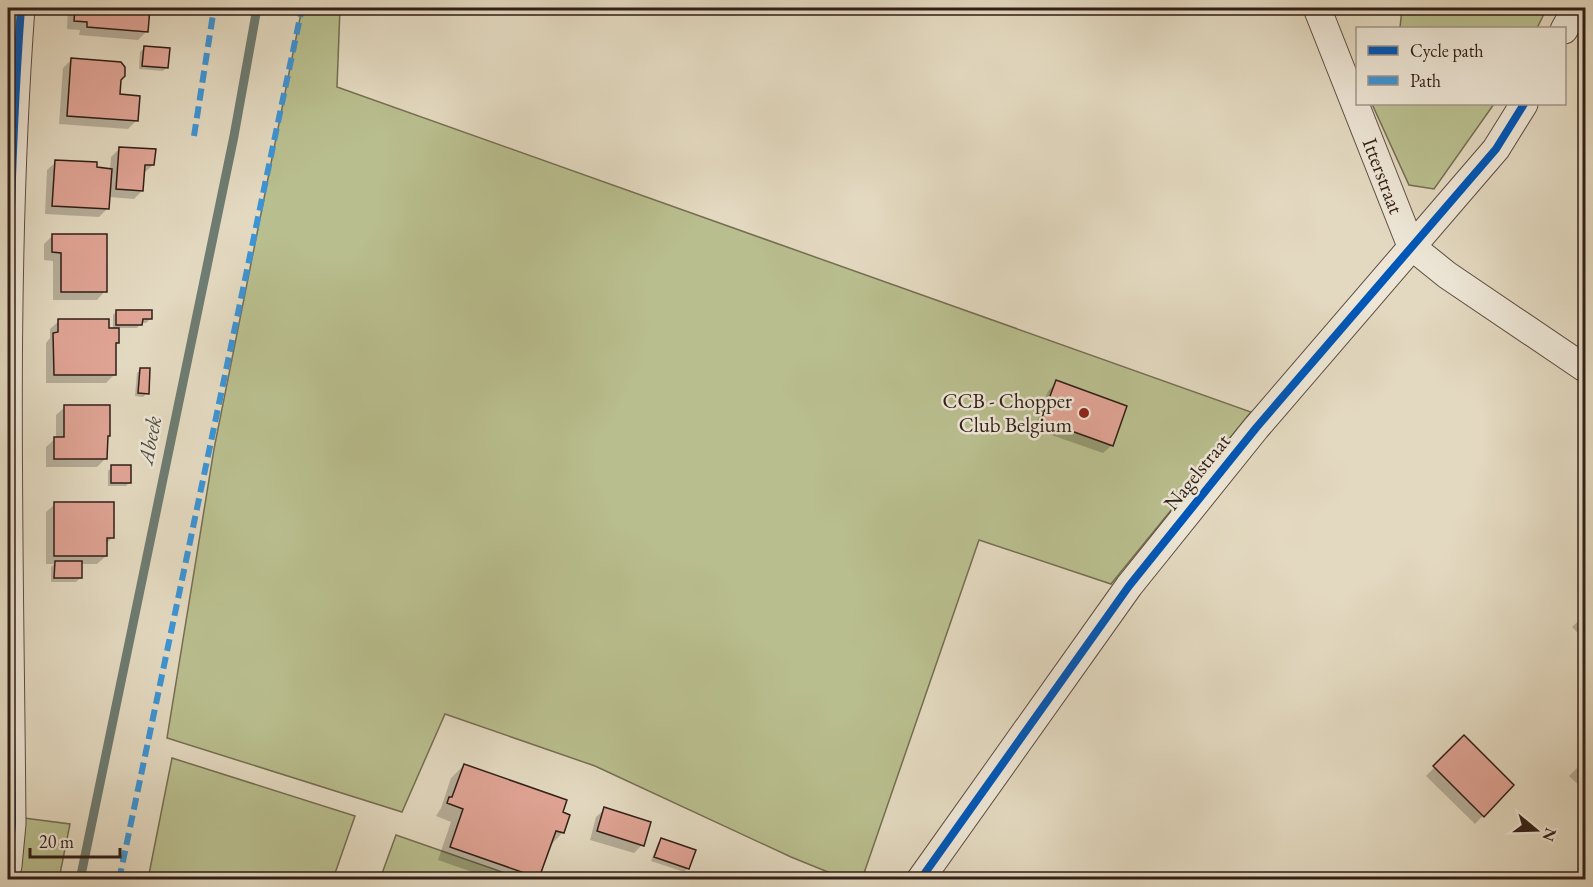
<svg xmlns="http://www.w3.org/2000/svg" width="1593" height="887" viewBox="0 0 1593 887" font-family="'EB Garamond',serif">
  <rect width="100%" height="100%" fill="#e3d9c0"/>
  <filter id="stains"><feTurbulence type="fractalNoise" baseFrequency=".00333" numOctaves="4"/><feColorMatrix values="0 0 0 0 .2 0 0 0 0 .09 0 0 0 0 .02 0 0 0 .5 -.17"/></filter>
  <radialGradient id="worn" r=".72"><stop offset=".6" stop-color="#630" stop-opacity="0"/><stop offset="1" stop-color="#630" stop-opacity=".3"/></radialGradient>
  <path fill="#b9be8e" stroke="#756e52" stroke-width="1.5" d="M 302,8 L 340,8 L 337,87 L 1251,412 L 1111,584 L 979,540 L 862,879 L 845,879 L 791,857 L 595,766 L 445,714 L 402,812 L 167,738 L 214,449 Z
    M 1402,8 L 1547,8 L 1537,28 L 1400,28 Z
    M 1372,104 L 1494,104 L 1434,189 L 1409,185 Z
    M 172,758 L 355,816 L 333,879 L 148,879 Z
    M 24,818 L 70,824 L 59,879 L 18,880 L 22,858 Z
    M 396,835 L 522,879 L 380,879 Z"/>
  <path fill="#0003" d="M 68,8 L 148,8 L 147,31 L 138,40 L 79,35 L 80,30 L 67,29 Z
    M 144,48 L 167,67 L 163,71 L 139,69 L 140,52 Z
    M 72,59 L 119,79 L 118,95 L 136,121 L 128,129 L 59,124 L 63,68 Z
    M 120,148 L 153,165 L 144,173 L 142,191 L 134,199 L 109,197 L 108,208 L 99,217 L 45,214 L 47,170 L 56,162 L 110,170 L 111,157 Z
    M 53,235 L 105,291 L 97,300 L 53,300 L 53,261 L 44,260 L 44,244 Z
    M 117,311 L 150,319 L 146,323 L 141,323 L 137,328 L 117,328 L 118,343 L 115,346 L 115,374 L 106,383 L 46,383 L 46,343 L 50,338 L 50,329 L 59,321 L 113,330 L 113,315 Z
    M 141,369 L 147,393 L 143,397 L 135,396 L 137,373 Z
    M 1057,382 L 1112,445 L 1103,453 L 1034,429 L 1048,391 Z
    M 65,407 L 106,437 L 106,458 L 97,467 L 46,467 L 46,447 L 56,438 L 56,415 Z
    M 112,467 L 130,482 L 126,486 L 108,486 L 108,471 Z
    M 55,504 L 113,537 L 106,544 L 106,556 L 97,564 L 80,564 L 80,578 L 76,582 L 51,582 L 51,567 L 54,564 L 46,564 L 46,512 Z
    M 1586,614 L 1586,641 L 1572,627 Z
    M 1464,737 L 1512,785 L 1475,824 L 1426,776 Z
    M 1586,759 L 1586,792 L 1569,776 Z
    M 464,765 L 561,813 L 563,832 L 550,846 L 536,880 L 495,880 L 438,860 L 451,822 L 436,816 L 441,808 L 451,778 Z
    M 605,809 L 642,845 L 634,853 L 590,840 L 596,817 Z
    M 662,839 L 688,868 L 684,872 L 651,861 L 658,843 Z"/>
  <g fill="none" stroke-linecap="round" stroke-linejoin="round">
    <path stroke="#6e7c72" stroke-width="9" d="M 80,880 L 234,136 L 257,8"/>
  </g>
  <path fill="#e0a495" stroke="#311e17" stroke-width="1.5" d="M 75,8 L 150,8 L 148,32 L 87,27 L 87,22 L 74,21 Z
    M 144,46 L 170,48 L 168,68 L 142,66 Z
    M 71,58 L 121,62 L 125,67 L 125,76 L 121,80 L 120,94 L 140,96 L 138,121 L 67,116 Z
    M 119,147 L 156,149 L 154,165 L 145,165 L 143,191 L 116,189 Z
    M 55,160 L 97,162 L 97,167 L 112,169 L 109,209 L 52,206 Z
    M 52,234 L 107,234 L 107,292 L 61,292 L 61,253 L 52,252 Z
    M 116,310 L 152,310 L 152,319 L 143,319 L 142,325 L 116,325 Z
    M 58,319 L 109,319 L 109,328 L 119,328 L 119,343 L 116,343 L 116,375 L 54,375 L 53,333 L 58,332 Z
    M 140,368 L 150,368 L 149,394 L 138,393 Z
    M 1056,380 L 1127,406 L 1113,446 L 1041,420 Z
    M 64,405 L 110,405 L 110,436 L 108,436 L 107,459 L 54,459 L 54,437 L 64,437 Z
    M 111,465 L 131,465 L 131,483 L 111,483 Z
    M 54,502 L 114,502 L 114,538 L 107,538 L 107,556 L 54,556 Z
    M 55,561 L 82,561 L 82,578 L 54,578 Z
    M 1586,612 L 1586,624 L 1579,618 Z
    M 1464,735 L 1514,785 L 1484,817 L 1433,766 Z
    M 464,764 L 567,800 L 563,812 L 570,815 L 564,833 L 556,831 L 539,878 L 450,847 L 463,809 L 447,803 L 449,797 L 452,797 Z
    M 604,807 L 651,822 L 644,846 L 597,831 Z
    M 661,838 L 696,850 L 689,869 L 654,857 Z"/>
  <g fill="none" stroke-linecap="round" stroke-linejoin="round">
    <defs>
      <path id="street" d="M 1317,8 L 1411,246 L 1447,275 L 1586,369
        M 1564,30 L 1576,8
        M 8,866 L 12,824 C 10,552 1,279 21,8
        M 920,880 L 1129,586 L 1256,428 L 1496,149 L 1524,104"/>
    </defs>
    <use href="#street" stroke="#5e4d41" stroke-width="29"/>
    <use href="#street" stroke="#ede6d6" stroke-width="27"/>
    <path stroke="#3d94d4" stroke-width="6" stroke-dasharray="12 6" stroke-linecap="butt" d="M 194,136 L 214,8
      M 119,880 L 302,8"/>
    <defs>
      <path id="cycleway" d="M 8,866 L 12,824 C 10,552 1,279 21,8
        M 920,880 L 1129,586 L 1256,428 L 1496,149 L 1524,104"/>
    </defs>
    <use href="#cycleway" stroke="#ede6d6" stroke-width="11"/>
    <use href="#cycleway" stroke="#0057b8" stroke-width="8"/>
  </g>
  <circle fill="#8f2418" stroke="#ede6d6" stroke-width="2" cx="1084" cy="413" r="6"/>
  <g text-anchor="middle" stroke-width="5" stroke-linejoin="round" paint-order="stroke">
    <g font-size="21" fill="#311e17" stroke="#ede6d6">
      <text transform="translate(1383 176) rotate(69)" y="7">Itterstraat</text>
      <text transform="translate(1197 472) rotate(-51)" y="7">Nagelstraat</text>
    </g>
    <g font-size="21" fill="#311e17" stroke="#ede6d6" text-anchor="end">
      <text x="1072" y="408">CCB - Chopper<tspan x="1072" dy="24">Club Belgium</tspan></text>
    </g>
    <g font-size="22" font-style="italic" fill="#4f4d45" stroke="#ede6d6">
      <text transform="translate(149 440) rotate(-79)" y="8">Abeek</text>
    </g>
  </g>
  <rect width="1593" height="887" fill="none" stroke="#e3d9c0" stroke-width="30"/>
  <rect x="9" y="9" width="1575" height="869" fill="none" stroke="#311e17" stroke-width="3"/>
  <rect x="15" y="15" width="1563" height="857" fill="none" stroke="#311e17" stroke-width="1.5"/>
  <rect x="1356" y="27" width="210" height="78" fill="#ede6d6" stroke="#a2968a" stroke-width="1.5"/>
  <rect x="1368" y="46" width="30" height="9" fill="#0057b8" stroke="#a2968a" stroke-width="1.5"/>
  <text x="1410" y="57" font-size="18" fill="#311e17">Cycle path</text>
  <rect x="1368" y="76" width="30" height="9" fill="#3d94d4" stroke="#a2968a" stroke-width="1.5"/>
  <text x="1410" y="87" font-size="18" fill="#311e17">Path</text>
  <g transform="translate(1536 830) rotate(109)" stroke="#ede6d6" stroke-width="4.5" paint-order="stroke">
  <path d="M0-4.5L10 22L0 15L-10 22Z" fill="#311e17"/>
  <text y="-9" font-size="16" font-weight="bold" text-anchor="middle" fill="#311e17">N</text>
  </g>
  <path d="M30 848v9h90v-9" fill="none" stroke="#311e17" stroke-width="3"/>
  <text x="39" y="848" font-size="18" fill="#311e17" stroke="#ede6d6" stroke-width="4.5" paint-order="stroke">20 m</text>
  <rect width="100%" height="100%" filter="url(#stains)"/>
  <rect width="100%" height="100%" fill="url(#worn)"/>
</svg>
